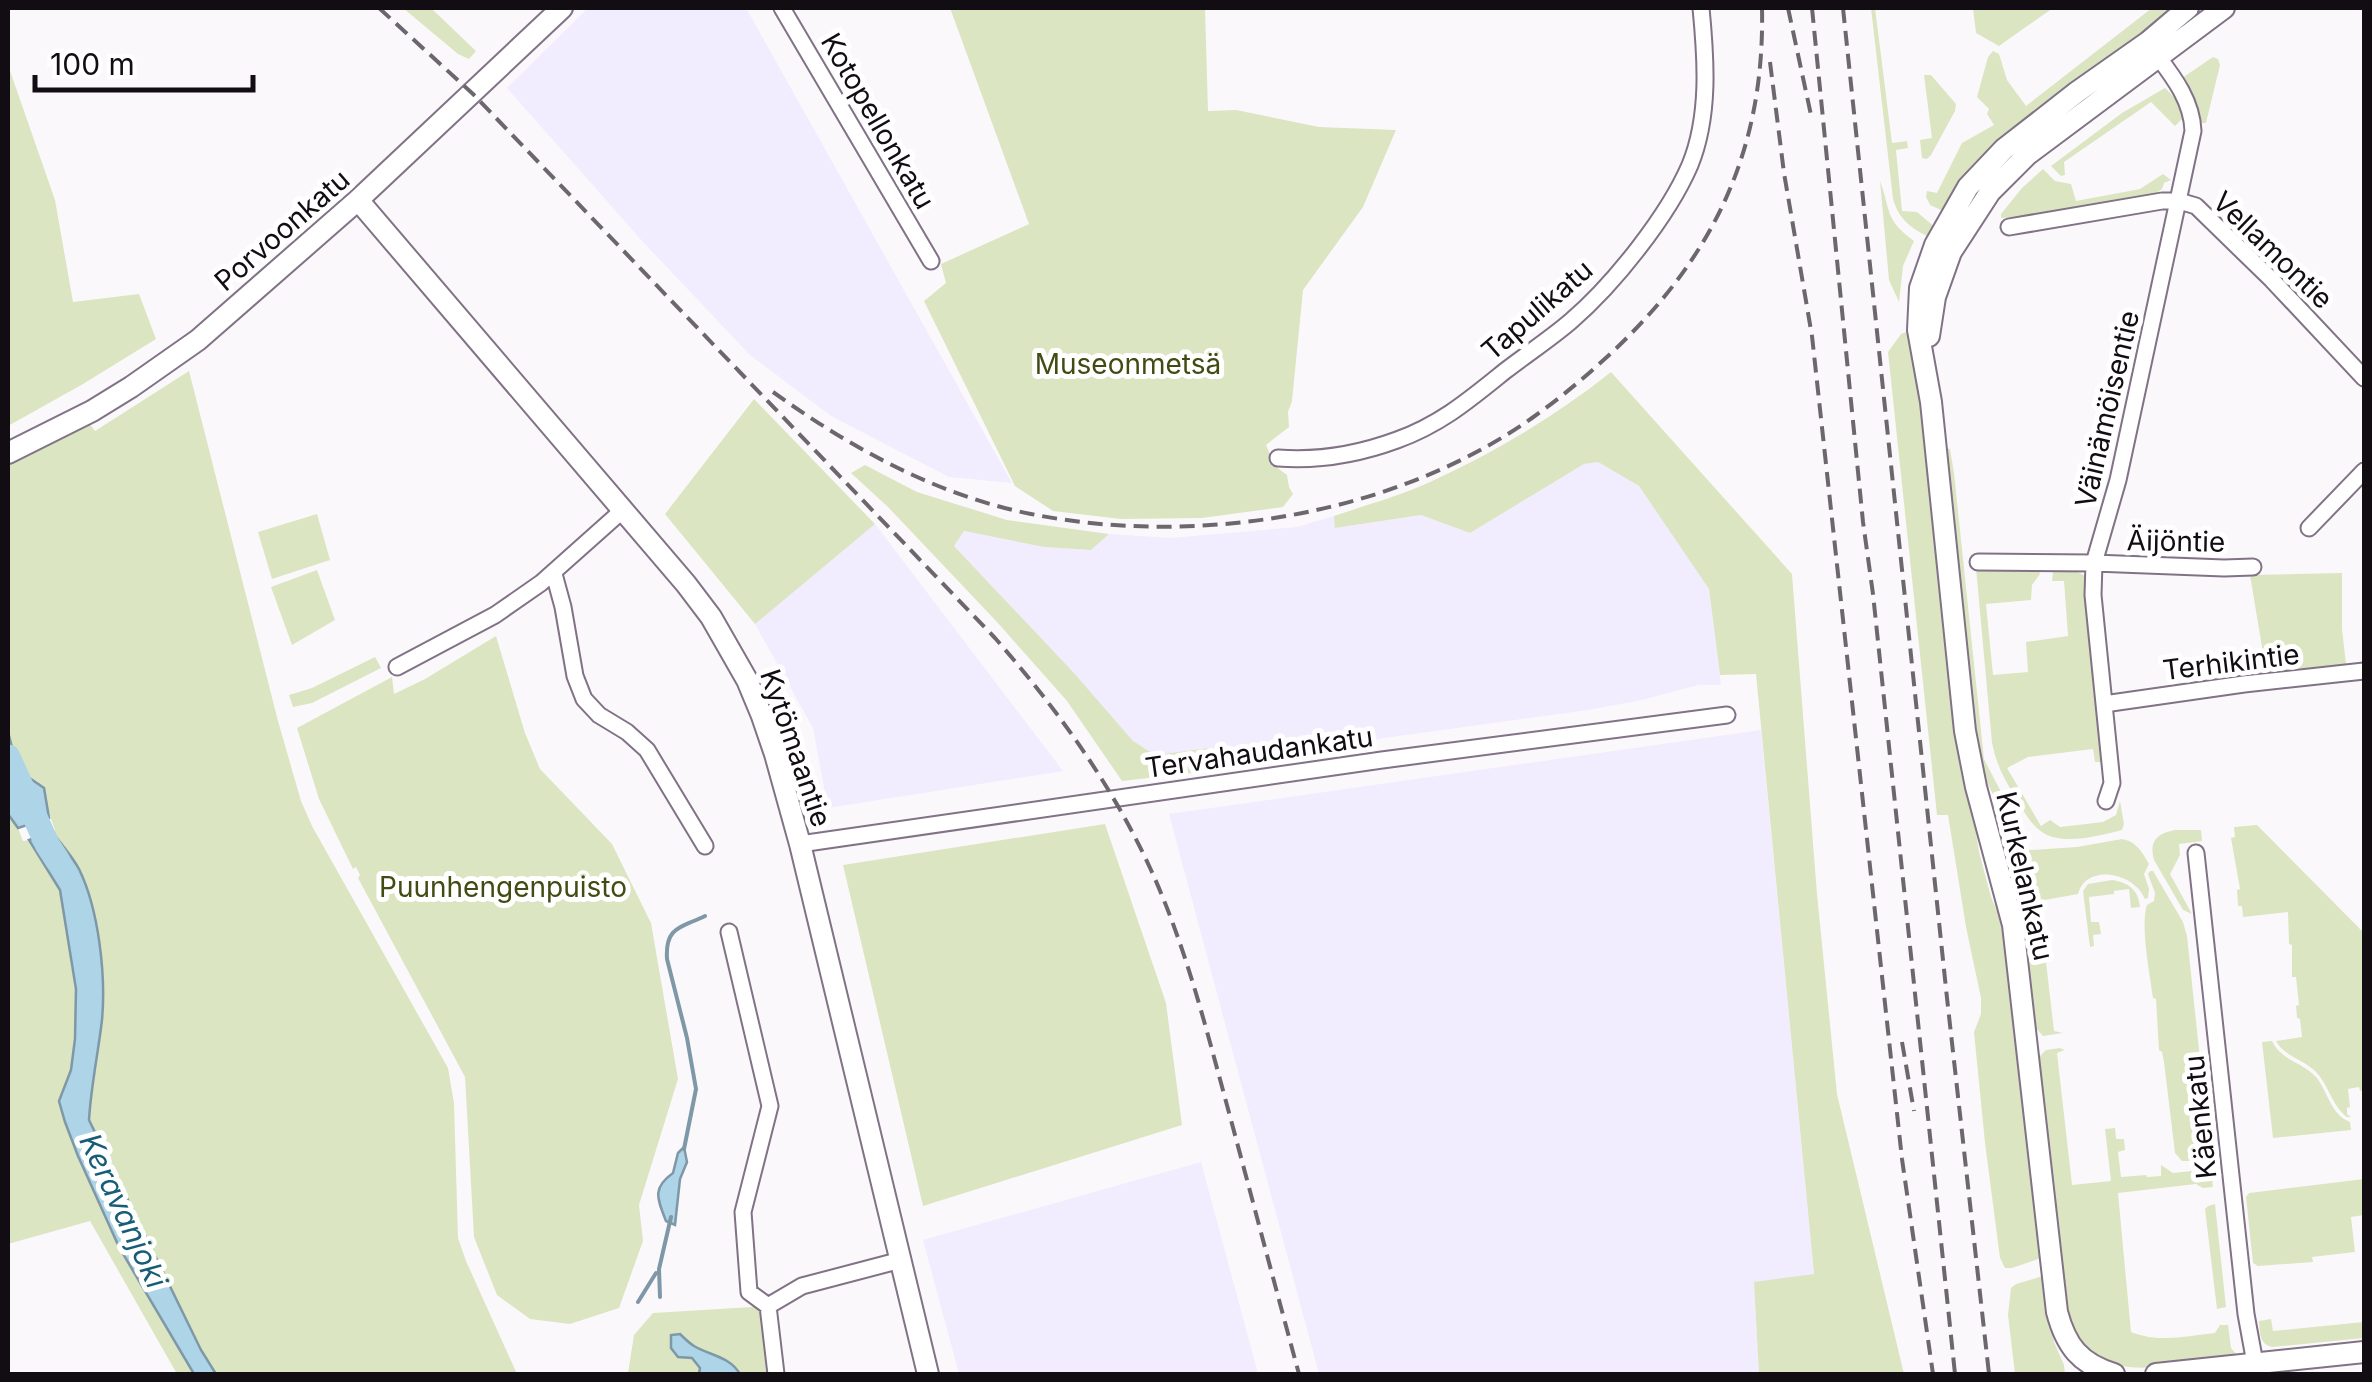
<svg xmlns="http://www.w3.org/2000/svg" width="2372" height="1382" viewBox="0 0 2372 1382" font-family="Inter,sans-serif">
  <rect width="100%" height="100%" fill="#fbf8fc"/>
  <path fill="#f1ecfe" d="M 588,8 L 746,8 L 1012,483 L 949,477 L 831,416 L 750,355 L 645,244 L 507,88 Z
    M 1598,462 L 1639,486 L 1709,589 L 1721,685 L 1698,685 L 1642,700 L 1588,710 L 1384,738 L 1209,771 L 1208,748 L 1155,755 L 1133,741 L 1074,673 L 954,546 L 964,531 L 1044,547 L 1091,550 L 1109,534 L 1171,538 L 1297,527 L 1334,516 L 1336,528 L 1421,515 L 1470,533 L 1584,464 Z
    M 875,524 L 1063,771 L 828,808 L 813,728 L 755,624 Z
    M 1761,730 L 1814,1275 L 1754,1283 L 1759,1374 L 1319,1374 L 1169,814 Z
    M 1201,1162 L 1258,1374 L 959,1374 L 923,1240 Z"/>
  <path fill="#dce5c1" d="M 403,8 L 431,8 L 476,51 L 469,59 L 458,54 Z
    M 950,8 L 1205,8 L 1208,111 L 1236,110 L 1319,127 L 1396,130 L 1363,207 L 1303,290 L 1292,401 L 1288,412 L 1289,427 L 1266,445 L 1275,466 L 1287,475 L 1289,487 L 1293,494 L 1283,507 L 1202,518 L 1121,519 L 1053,511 L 1015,486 L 924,301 L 946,283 L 941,264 L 1029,224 Z
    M 1871,8 L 1875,8 L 1892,143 L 1907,141 L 1908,148 L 1896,150 L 1902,211 L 1917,212 L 1936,228 L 1931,238 C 1912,229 1899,220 1893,199 Z
    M 1973,8 L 2053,8 L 1999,46 L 1976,33 Z
    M 2152,8 L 2176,8 L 1943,211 L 1930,205 L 1926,197 L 1927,191 L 1937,193 L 1962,143 L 1994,125 L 1987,114 L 1989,109 L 1977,97 L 1988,57 L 1993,51 L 1999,54 L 2007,80 L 2026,106 Z
    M 2213,57 L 2218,59 L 2220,65 L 2206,123 L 2202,123 L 2194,98 L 2182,78 Z
    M 8,65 L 55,200 L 73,302 L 139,294 L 156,339 L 83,384 L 8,426 Z
    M 1924,75 L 1931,75 L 1956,104 L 1955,111 L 1931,155 L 1927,159 L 1922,158 L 1920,140 L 1932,138 Z
    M 2165,88 C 2174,96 2183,107 2182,119 L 2175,126 L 2151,102 L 2064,162 L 2065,175 L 2061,176 L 2051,166 L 2122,113 Z
    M 2043,169 L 2055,181 L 2071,184 L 2076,201 L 2140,189 L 2163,174 L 2171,180 L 2164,183 L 2162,189 L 2149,198 L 2037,216 L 2001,218 L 2001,214 L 2022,188 Z
    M 1880,181 C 1891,210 1884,219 1914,241 L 1903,266 L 1899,302 L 1889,280 Z
    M 1906,332 L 1917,365 L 1956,745 L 1973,811 L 1979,852 L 1991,897 L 2004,927 L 2041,1258 L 2012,1268 L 2005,1268 L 2000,1258 L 1985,1143 L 1974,1032 L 1981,1014 L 1981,998 L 1966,927 L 1948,815 L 1937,815 L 1888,352 L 1901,334 Z
    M 189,371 L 278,721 L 301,801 L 312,826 L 448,1068 L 454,1103 L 458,1238 L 466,1261 L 517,1374 L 216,1374 L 201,1350 L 89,1120 L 99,950 L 92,902 L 78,867 L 52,832 L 55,830 L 38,782 L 18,770 L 8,732 L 8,462 L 89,423 L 95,431 Z
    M 1611,372 L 1792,574 L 1817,894 L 1837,1094 L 1904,1374 L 1759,1374 L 1754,1282 L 1814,1274 L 1756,674 L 1720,675 L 1709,589 L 1639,486 L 1598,462 L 1584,464 L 1470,533 L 1421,515 L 1335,528 L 1334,516 C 1366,505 1400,496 1430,482 C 1495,452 1556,416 1611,372 Z
    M 754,399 L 875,524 L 755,624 L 665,514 Z
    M 1946,448 L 1950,449 L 1954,473 L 1984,759 L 2012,813 L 2015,824 L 2016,840 L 2011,841 L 2007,839 L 1999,807 L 1983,774 L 1976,741 L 1943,450 Z
    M 865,465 L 917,492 L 1007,520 L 1109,534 L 1091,550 L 1044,547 L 964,531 L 954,546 L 1074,673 L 1133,741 L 1155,755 L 1209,748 L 1209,771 L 1122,781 L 1067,701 L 997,622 L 888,507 L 851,473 Z
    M 317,514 L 330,560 L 272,579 L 258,532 Z
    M 1976,568 L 2033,568 L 2039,570 L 2040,574 L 2032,585 L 2031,600 L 1986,604 L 1993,675 L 2028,672 L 2026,642 L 2068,636 L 2064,581 L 2052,581 L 2053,572 C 2063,567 2076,570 2085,576 L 2087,620 L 2101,762 L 2095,762 L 2093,749 L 2028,757 L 2007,768 L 2041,826 L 2050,820 L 2060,827 L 2103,822 L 2116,815 L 2120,801 L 2124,824 L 2122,830 C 2097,836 2057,848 2037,828 C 2027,819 2021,806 2014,795 C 2003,777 1996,763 1992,743 Z
    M 317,570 L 335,620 L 292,645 L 271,587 Z
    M 2342,573 L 2342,629 L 2346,664 L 2267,677 L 2250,575 Z
    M 496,636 L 525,733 L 540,769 L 612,844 L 651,923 L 678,1079 L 639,1205 L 643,1241 L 619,1308 L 570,1324 L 530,1319 L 497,1295 L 474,1237 L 465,1077 L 358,878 L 360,875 L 356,867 L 353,869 L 319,799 L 297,728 L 392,677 L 394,694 L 425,679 Z
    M 375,657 L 381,668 L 312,703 L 293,707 L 289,695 L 312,688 Z
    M 8,814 L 18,828 L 23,841 L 29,840 L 60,890 L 76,989 L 75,1039 L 71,1070 L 59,1101 L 65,1122 L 78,1156 L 119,1247 L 194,1374 L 177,1374 L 90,1221 L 8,1244 Z
    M 1105,824 L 1166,1003 L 1182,1125 L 923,1206 L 843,865 Z
    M 2257,825 L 2364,933 L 2364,1090 L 2360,1091 L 2359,1087 L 2348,1089 L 2350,1107 L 2347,1108 L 2347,1114 L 2351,1117 L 2347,1117 C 2331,1105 2329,1084 2314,1070 C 2302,1059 2284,1056 2276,1041 L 2302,1037 L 2300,1019 L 2297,1018 L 2296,1006 L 2299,1005 L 2296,977 L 2292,977 L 2292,945 L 2289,944 L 2288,912 L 2243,917 L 2242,906 L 2238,906 L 2237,890 L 2240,889 L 2231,838 L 2235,837 L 2234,827 Z
    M 2175,830 L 2201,830 L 2202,841 L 2179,844 L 2180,855 L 2170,874 L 2192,914 L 2183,910 L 2154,860 C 2149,841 2156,834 2175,830 Z
    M 2122,839 C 2136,841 2142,852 2149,864 L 2144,874 L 2149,889 L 2148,898 L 2145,899 C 2134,872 2086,863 2078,894 L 2039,901 L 2054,1031 L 2063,1033 L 2043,1036 L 2035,1027 L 2025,941 L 2009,856 L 2015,851 L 2077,847 Z
    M 2150,871 L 2153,871 L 2183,922 L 2187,936 L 2210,1154 L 2196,1161 L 2182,1161 L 2175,1153 L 2164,1062 L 2162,1052 L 2159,1050 L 2156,999 L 2153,998 C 2150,975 2140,925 2147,905 L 2154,901 L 2155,893 L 2148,874 Z
    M 2112,880 C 2129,883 2138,889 2140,907 L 2131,908 L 2129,889 L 2114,891 L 2114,894 L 2089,897 L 2091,922 L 2099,922 L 2101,934 L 2093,935 L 2094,946 L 2090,947 L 2083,891 L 2088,884 Z
    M 2272,1041 C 2281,1060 2302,1062 2316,1077 C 2329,1093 2330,1114 2350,1122 L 2351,1130 L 2273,1138 L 2262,1042 Z
    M 2060,1048 L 2065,1050 L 2057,1053 L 2072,1185 L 2111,1181 L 2105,1129 L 2115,1128 L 2116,1139 L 2124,1139 L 2125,1150 L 2118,1152 L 2121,1177 L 2146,1175 L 2147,1177 L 2161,1176 L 2161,1165 L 2173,1173 L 2211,1169 L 2213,1187 L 2203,1188 L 2196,1184 L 2118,1193 L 2131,1332 C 2158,1343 2187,1336 2215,1333 L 2220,1325 L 2228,1325 L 2231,1348 L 2236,1354 L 2233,1356 C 2193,1362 2128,1379 2093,1356 C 2077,1346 2071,1326 2066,1309 L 2038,1058 L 2046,1050 Z
    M 2364,1179 L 2364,1215 L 2351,1217 L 2355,1252 L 2312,1257 L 2313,1262 L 2258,1266 L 2253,1263 L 2246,1197 L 2249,1193 Z
    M 2215,1204 L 2226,1307 L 2217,1309 L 2205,1209 L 2208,1206 Z
    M 2043,1276 L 2054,1342 L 2064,1365 L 2065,1374 L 2015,1374 L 2008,1315 L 2011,1288 L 2016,1284 Z
    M 768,1306 L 776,1374 L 628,1373 L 634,1335 L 653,1313 Z
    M 2271,1319 L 2273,1331 L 2364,1322 L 2364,1338 L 2272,1347 C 2259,1344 2260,1332 2259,1321 Z"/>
  <path fill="#add4e7" stroke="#7e98a7" stroke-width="2.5" d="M 8,732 L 18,770 L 44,788 L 49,818 L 18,828 L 8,814 Z
    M 52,832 C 61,844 72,856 79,869 C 99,910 106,976 102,1020 C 98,1054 91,1086 89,1120 L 201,1350 L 216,1374 L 194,1374 L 119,1247 L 78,1156 L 65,1122 L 59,1101 L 71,1070 L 75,1039 L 76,989 L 60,890 L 29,840 Z
    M 684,1147 L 687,1162 L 680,1179 L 675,1225 L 666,1221 C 657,1198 652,1188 673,1173 L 678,1153 Z
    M 680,1334 C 684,1338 689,1343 694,1346 C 711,1356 729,1356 740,1374 L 699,1374 L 700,1368 L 692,1358 L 678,1357 L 671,1348 L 671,1335 Z"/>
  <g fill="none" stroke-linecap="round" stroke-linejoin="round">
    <path stroke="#7e98a7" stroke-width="4" d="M 684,1149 L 696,1089 L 687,1038 L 667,959 C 665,927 680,928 705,916
      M 660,1297 L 659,1269 L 671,1217
      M 638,1302 L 656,1273"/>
    <path stroke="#add4e7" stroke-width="25" d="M 8,757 L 47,844 L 58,861"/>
    <defs>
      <path id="minor" d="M 782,8 L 931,261
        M 2009,227 L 2162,201 L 2179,201 L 2196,206 L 2272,280 L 2364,378
        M 1278,458 C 1317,461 1359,454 1397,440 C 1441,424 1469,400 1505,371 C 1527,354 1550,339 1571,321 C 1614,284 1668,216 1690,165 C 1710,116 1706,59 1701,8
        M 2309,528 L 2364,471
        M 1978,562 L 2094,563 L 2224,568 L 2253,567
        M 554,574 L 563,607 L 575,676 L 584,699 L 599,715 L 627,732 L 647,750 L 705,846
        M 397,667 L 495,615 L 541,583 L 623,510
        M 2104,704 L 2244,684 L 2364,671
        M 2106,801 L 2112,783 L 2093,595 L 2094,563 L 2118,480 L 2193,131 C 2192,99 2171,74 2153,50
        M 800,844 L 1382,760 L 1727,715
        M 2196,853 L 2246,1314 L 2257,1374
        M 729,932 L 770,1106 L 743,1212 L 749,1292 L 768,1306
        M 776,1374 L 768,1306 L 802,1286 L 901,1260"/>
      <path id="tertiary" d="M 358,200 L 686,584 L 711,617 L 747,680 L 762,716 L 775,754 L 800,844 L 928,1374
        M 1929,336 L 1935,297 L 1951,252 L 1990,192 L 2027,155 L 2224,8
        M 8,453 L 92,411 L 131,387 L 198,340 L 358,200 L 562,8
        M 2114,1374 C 2080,1364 2066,1346 2057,1312 L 2013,925 L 1976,787 L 1965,731 L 1931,402 L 1918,330 L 1920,288 L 1935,245 L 1968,187 L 2004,149 L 2077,92 L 2148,42 L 2188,8
        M 2156,1374 L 2364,1352"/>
    </defs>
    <use href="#minor" stroke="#817286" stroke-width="19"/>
    <use href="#tertiary" stroke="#817286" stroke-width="24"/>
    <use href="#minor" stroke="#fff" stroke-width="15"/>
    <use href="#tertiary" stroke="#fff" stroke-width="20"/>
    <path stroke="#6c676d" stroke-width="4" stroke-dasharray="15 8" stroke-linecap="butt" d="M 379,8 L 473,94 L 995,638 C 1057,709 1111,783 1151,870 C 1186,947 1206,1028 1228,1109 C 1252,1198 1275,1286 1299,1374
      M 1788,8 L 1811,115
      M 1812,8 L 1863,522 L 1873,594 L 1955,1374
      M 1843,8 L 1947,998 L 1989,1374
      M 1770,62 L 1784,173 L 1812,336 L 1902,1159 L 1933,1374
      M 773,392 C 851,448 936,495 1031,514 C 1196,547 1393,516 1532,418 C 1559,399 1584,378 1608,356 C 1713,259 1765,151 1762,8
      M 1902,1042 L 1914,1111"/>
  </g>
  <g text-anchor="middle" stroke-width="10" stroke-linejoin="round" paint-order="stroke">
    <g font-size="28" fill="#120c13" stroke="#fff">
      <text transform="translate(878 121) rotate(60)" y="10">Kotopellonkatu</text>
      <text transform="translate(282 230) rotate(-41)" y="10">Porvoonkatu</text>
      <text transform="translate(2273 250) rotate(44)" y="10">Vellamontie</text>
      <text transform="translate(1537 310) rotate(-41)" y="10">Tapulikatu</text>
      <text transform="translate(2107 409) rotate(-77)" y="10">Väinämöisentie</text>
      <text transform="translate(2176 541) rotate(1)" y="10">Äijöntie</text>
      <text transform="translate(2231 662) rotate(-7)" y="10">Terhikintie</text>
      <text transform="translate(796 748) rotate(71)" y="10">Kytömaantie</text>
      <text transform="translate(1259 752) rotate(-8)" y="10">Tervahaudankatu</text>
      <text transform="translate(2025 876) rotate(77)" y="10">Kurkelankatu</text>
      <text transform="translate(2200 1117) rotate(-96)" y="10">Käenkatu</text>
    </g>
    <g font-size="28" fill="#424b12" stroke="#fff">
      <text x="1128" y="374">Museonmetsä</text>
      <text x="503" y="897">Puunhengenpuisto</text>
    </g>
    <g font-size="30" font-style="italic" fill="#175d78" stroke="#fff">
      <text transform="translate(123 1211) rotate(65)" y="10">Keravanjoki</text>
    </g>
  </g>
  <rect width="2372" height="1382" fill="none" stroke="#120c13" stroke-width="20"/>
  <path d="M35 75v15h218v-15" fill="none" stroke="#120c13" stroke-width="5"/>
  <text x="50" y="75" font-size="30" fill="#120c13" stroke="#ffffff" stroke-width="8" paint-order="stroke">100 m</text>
</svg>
